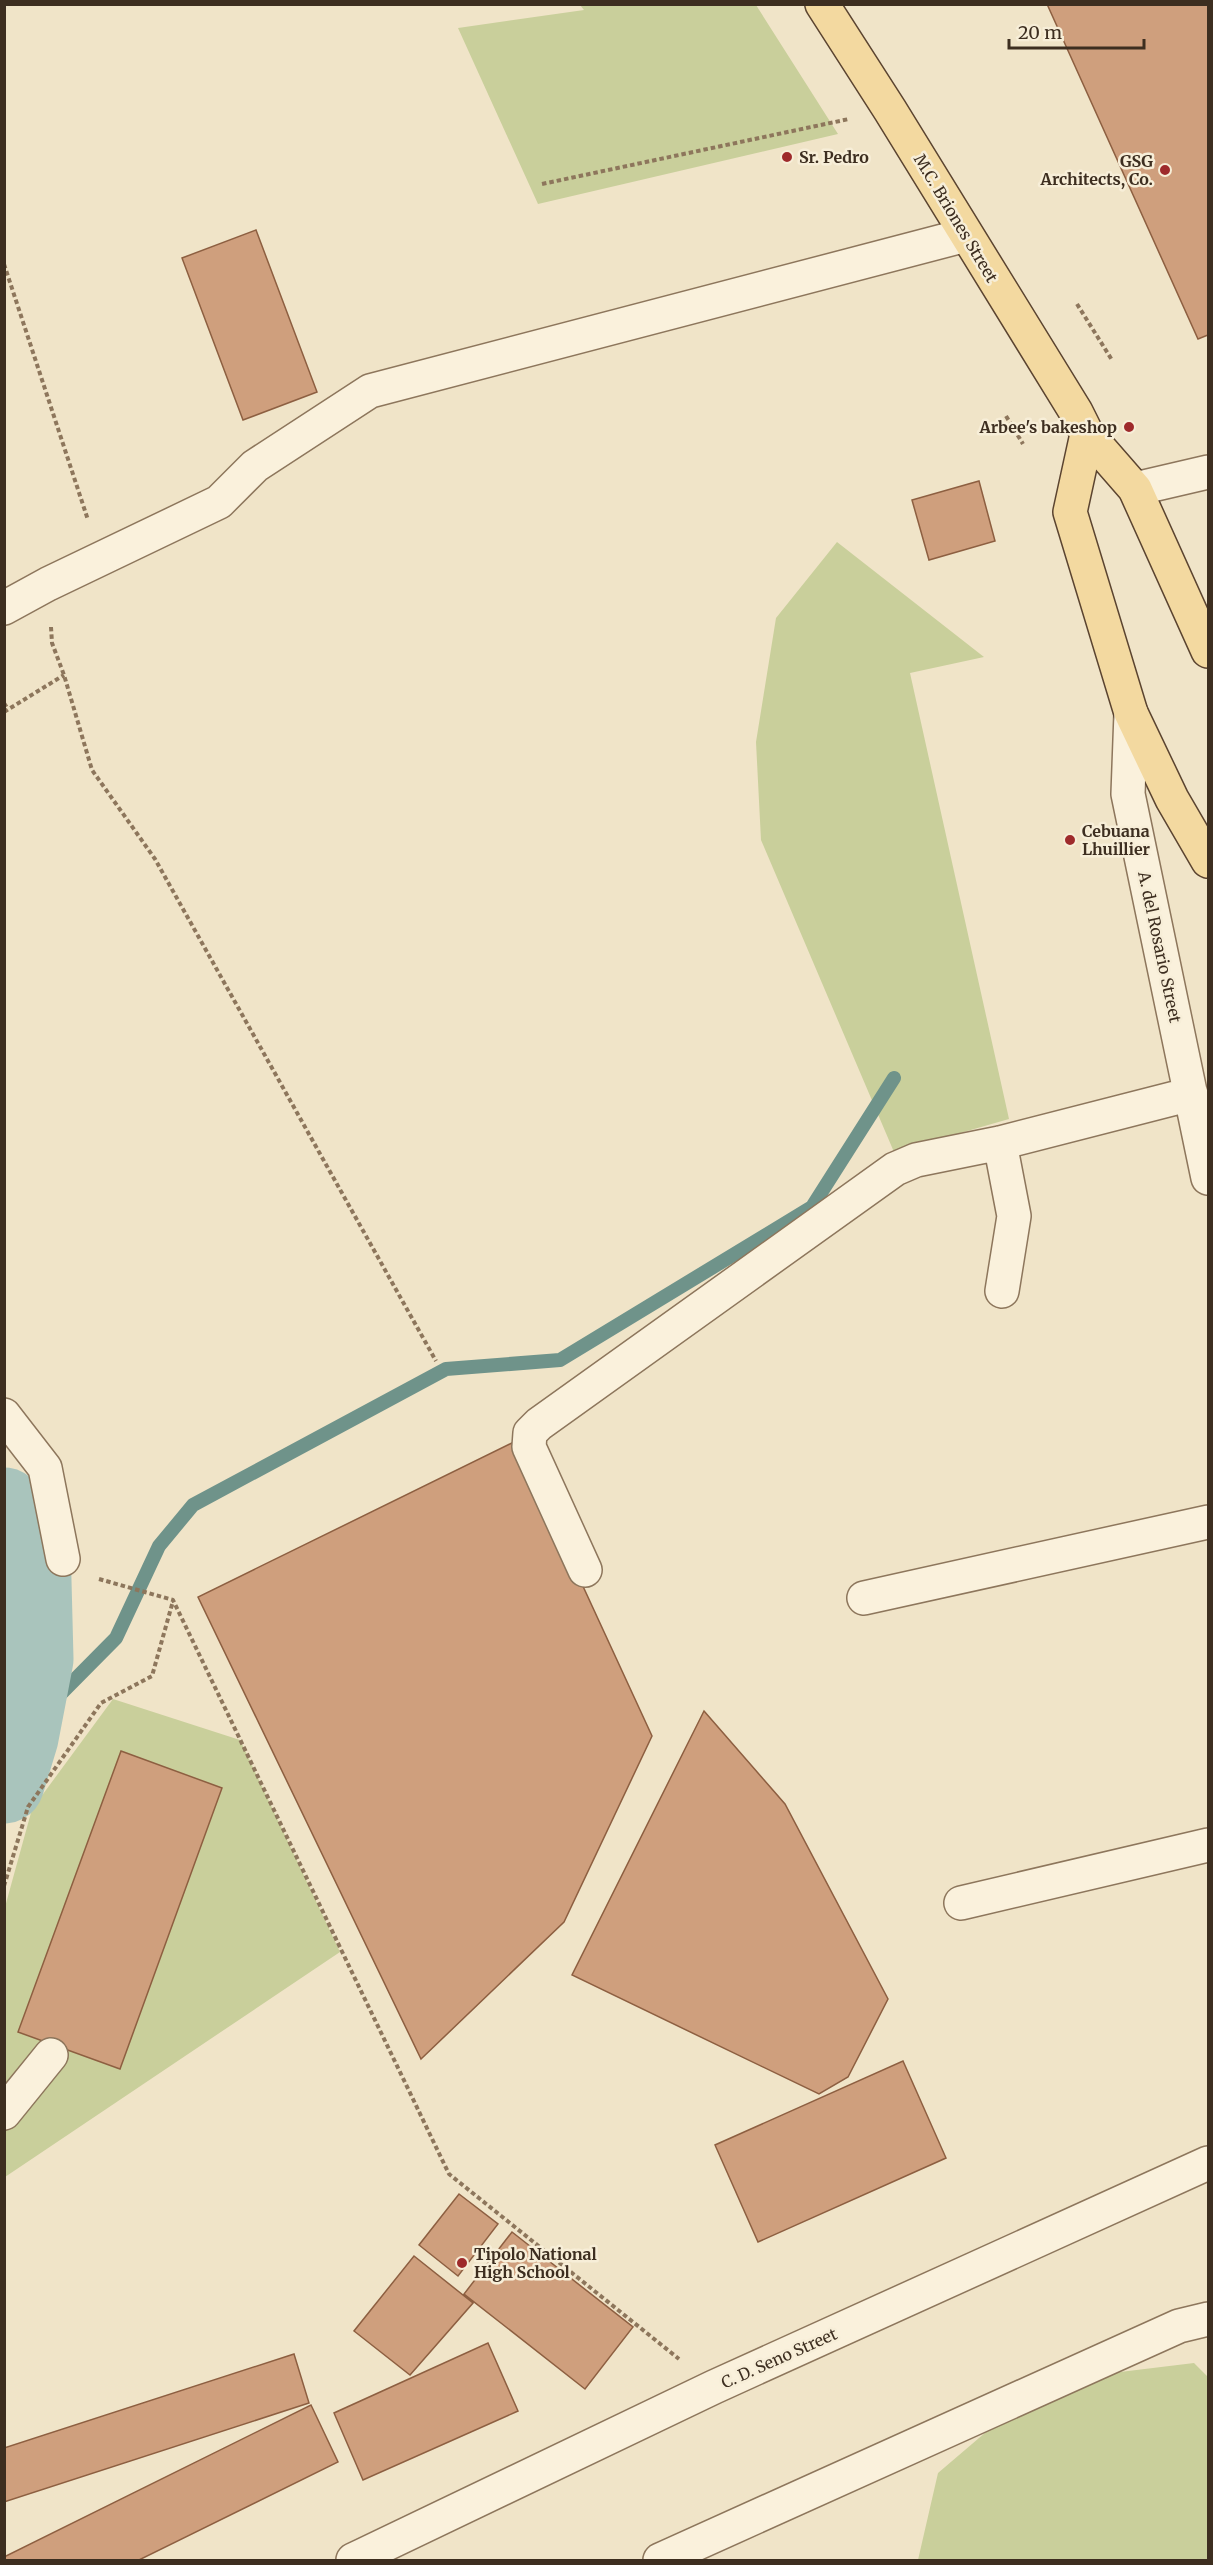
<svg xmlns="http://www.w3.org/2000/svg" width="1213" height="2565" viewBox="0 0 1213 2565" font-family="Merriweather,serif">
  <rect width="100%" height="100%" fill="#f0e4c8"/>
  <path fill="#c9cf9b" d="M 580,5 L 756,5 L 838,134 L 538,204 L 458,28 L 584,10 Z
    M 837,542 L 984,657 L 910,673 L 1009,1119 L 894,1152 L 761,840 L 756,742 L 776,618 Z
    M 113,1699 L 240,1740 L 340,1952 L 5,2177 L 5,1907 L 32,1809 Z
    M 1194,2363 L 1208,2377 L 1208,2560 L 918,2560 L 938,2473 L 1046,2381 Z"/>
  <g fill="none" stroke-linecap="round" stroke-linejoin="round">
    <path stroke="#6f938a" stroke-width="14" d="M 18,1737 L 116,1638 L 159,1546 L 193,1505 L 446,1369 L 560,1360 L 812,1207 L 894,1078"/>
    <path stroke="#a9c4bc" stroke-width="81" d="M 4,1508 L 30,1542 L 33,1659 L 18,1737 L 4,1783"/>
  </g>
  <path fill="#cf9f7d" stroke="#8d5f41" stroke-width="1.5" d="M 1047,4 L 1208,4 L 1208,335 L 1198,339 Z
    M 256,230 L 317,392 L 243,420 L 182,258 Z
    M 979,481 L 995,541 L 929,560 L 912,500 Z
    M 516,1441 L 652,1736 L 564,1922 L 421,2059 L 198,1597 Z
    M 704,1711 L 785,1804 L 888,1999 L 848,2077 L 819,2094 L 572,1975 Z
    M 121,1751 L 222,1788 L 120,2069 L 18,2032 Z
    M 903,2061 L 946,2158 L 758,2242 L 715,2145 Z
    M 459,2194 L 498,2224 L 458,2276 L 419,2245 Z
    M 512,2232 L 633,2327 L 585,2389 L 464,2294 Z
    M 414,2256 L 473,2303 L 410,2375 L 354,2331 Z
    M 488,2343 L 518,2411 L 363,2480 L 334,2413 Z
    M 294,2354 L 309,2403 L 4,2502 L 4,2448 Z
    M 311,2405 L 338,2462 L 139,2560 L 4,2560 L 4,2557 Z"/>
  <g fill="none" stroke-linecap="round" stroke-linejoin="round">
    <defs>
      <path id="minor" d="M 1135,489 L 1208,472
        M 4,608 L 48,584 L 219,502 L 255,466 L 370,391 L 966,235
        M 1131,713 L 1128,794 L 1208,1178
        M 1000,1143 L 1014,1216 L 1002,1291
        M 4,1415 L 45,1468 L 63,1559
        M 585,1570 L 529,1447 L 530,1433 L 539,1424 L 895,1169 L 916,1160 L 1000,1143 L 1191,1094
        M 864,1598 L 1208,1522
        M 961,1903 L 1208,1845
        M 4,2113 L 51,2055
        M 353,2560 L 714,2387 L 1208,2163
        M 660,2560 L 1179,2326 L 1208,2319"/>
      <path id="major" d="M 822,4 L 890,110 L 1076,412 L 1087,434 L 1135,489 L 1208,651
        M 1087,434 L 1070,512 L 1131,713 L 1172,799 L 1208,861"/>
    </defs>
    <use href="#minor" stroke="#8d765c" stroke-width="36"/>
    <use href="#major" stroke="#5b4430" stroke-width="36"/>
    <path stroke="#8d765c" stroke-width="4" stroke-dasharray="4.5 3" stroke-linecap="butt" d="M 542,184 L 849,119
      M 4,264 L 88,520
      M 1077,304 L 1112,360
      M 1006,416 L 1023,444
      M 51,627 L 52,643 L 64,675 L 92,770 L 155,859 L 436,1361
      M 4,703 L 8,709
      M 4,712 L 64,675
      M 99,1579 L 173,1600 L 449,2174 L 679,2359
      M 4,1886 L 28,1807 L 101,1703 L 152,1676 L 173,1601"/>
    <use href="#minor" stroke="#faf1dc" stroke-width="33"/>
    <use href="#major" stroke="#f3d9a0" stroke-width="33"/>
  </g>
  <g fill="#9e2a2b" stroke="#f7eed8" stroke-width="2">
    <circle cx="787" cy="157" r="6"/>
    <circle cx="1165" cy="170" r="6"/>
    <circle cx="1129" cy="427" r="6"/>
    <circle cx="1070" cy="840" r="6"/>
    <circle cx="462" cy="2263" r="6"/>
  </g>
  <g text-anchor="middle" stroke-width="5" stroke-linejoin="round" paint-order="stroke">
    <g font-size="16" font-weight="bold" fill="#3d2e20" stroke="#f7eed8" text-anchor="start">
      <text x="799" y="163">Sr. Pedro</text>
      <text x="1153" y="167" text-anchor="end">GSG<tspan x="1153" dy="18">Architects, Co.</tspan></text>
      <text x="1117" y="433" text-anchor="end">Arbee's bakeshop</text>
      <text x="1082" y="837">Cebuana<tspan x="1082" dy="18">Lhuillier</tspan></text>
      <text x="474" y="2260">Tipolo National<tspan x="474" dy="18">High School</tspan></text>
    </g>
    <g font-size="16" fill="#3d2e20" stroke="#f7eed8">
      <text transform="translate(956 218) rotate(59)" y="6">M.C. Briones Street</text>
      <text transform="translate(1160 947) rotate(78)" y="6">A. del Rosario Street</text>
      <text transform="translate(779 2358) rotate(-24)" y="6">C. D. Seno Street</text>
    </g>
  </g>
  <rect width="1213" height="2565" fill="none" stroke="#3d2e20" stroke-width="12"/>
  <path d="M1009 39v9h135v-9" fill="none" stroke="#3d2e20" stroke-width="3"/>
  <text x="1018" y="39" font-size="18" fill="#3d2e20" stroke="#f7eed8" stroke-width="4.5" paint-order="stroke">20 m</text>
</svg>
